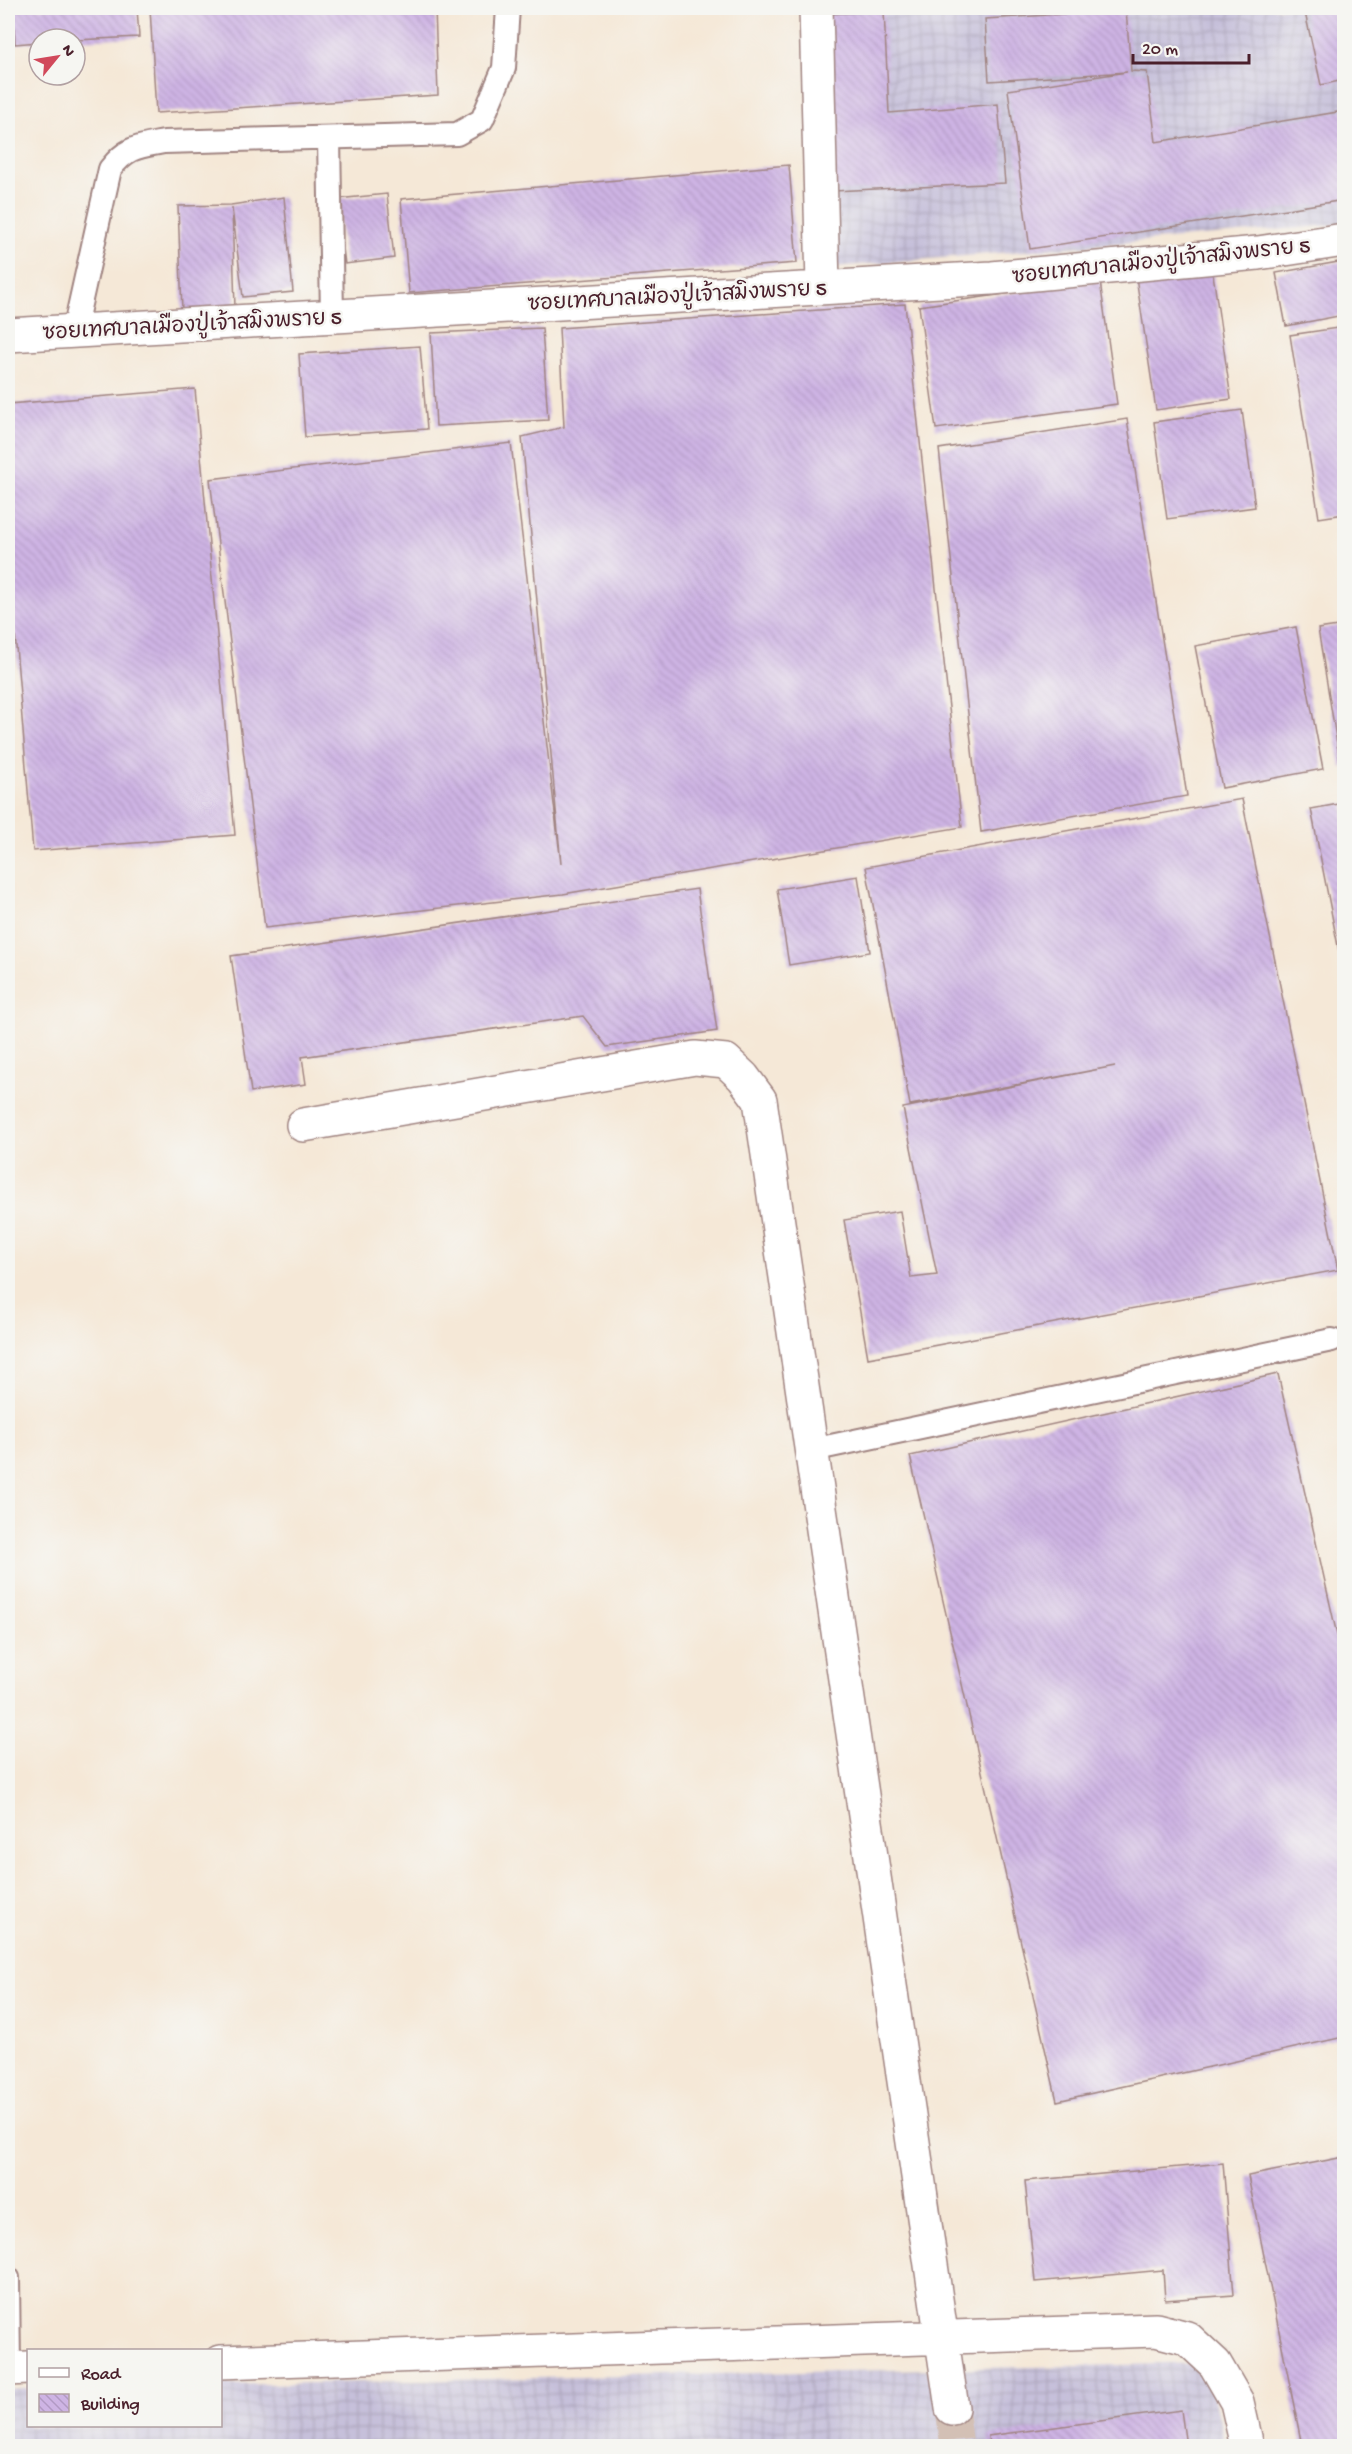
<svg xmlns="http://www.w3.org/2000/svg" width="1352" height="2454" viewBox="0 0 1352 2454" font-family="'Gochi Hand','Playpen Sans Thai',sans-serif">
  <defs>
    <pattern id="industrial-grid" width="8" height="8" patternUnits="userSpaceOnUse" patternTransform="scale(1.5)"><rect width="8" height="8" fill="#c6c0da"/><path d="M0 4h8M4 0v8" fill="none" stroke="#aca5bb"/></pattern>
    <pattern id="building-back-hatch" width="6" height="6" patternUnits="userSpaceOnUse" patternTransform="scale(1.5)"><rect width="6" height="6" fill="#ceb4e4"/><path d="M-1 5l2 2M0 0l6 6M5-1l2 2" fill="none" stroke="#b29ac4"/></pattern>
  </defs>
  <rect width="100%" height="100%" fill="#f6f6f2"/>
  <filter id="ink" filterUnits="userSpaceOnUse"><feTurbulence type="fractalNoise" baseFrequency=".0167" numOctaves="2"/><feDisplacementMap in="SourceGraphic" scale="12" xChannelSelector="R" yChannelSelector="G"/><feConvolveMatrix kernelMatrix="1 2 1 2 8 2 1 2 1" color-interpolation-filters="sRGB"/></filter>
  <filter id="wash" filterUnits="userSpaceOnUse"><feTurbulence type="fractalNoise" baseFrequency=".008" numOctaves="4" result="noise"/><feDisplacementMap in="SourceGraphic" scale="24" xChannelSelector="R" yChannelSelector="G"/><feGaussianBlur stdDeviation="1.35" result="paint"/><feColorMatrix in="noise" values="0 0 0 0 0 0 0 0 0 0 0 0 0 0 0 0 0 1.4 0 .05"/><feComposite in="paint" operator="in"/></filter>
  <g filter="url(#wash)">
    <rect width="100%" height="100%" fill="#f5e8d7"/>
    <path fill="url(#industrial-grid)" d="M 823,8 L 1344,8 L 1344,224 L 834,267 Z
      M 1207,2363 L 1225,2446 L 8,2446 L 8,2390 L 28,2389 L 28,2426 L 220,2426 L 221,2385 Z"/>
    <g id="blocks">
      <path fill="url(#building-back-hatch)" d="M 13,8 L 137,8 L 139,37 L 75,40 L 39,39 L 39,42 L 15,44 Z
        M 150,8 L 435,8 L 438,95 L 156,113 Z
        M 924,8 L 954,8 L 954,9 L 925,12 Z
        M 1304,8 L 1344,8 L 1344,80 L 1321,85 Z
        M 1126,10 L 1131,71 L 1147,72 L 1156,142 L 1344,111 L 1344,200 L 1030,249 L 1008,90 L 1127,72 L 989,81 L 985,19 Z
        M 884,11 L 889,113 L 998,104 L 1005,183 L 833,191 L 825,14 Z
        M 789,165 L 797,263 L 409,293 L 401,199 Z
        M 387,194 L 394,258 L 345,264 L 337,199 Z
        M 284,197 L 293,292 L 243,297 L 232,208 L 235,309 L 182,311 L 178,206 L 231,205 Z
        M 1344,261 L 1344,315 L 1286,326 L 1276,273 Z
        M 1212,267 L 1231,399 L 1156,410 L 1136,277 Z
        M 1100,281 L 1117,404 L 936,429 L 919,306 Z
        M 905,304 L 962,827 L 563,894 L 265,928 L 210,479 L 511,443 L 561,864 L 522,437 L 564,427 L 559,328 Z
        M 1344,327 L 1344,514 L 1319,518 L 1290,335 Z
        M 542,328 L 548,420 L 436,426 L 431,333 Z
        M 420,346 L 427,429 L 305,437 L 299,354 Z
        M 195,389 L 235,835 L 33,851 L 11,586 L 8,587 L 8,404 Z
        M 1242,410 L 1255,507 L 1167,519 L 1154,422 Z
        M 1127,419 L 1187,796 L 981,832 L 939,449 Z
        M 1344,625 L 1344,767 L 1341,768 L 1318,629 Z
        M 1296,627 L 1323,769 L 1222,788 L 1195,646 Z
        M 1242,799 L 1338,1270 L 868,1358 L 844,1220 L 900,1211 L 911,1278 L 937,1275 L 903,1108 L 1115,1066 L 910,1105 L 866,867 Z
        M 1344,803 L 1344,972 L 1343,972 L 1311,809 Z
        M 858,876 L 870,952 L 789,965 L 777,889 Z
        M 697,889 L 717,1031 L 607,1047 L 583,1016 L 302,1057 L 306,1084 L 251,1092 L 231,956 Z
        M 1278,1374 L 1344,1666 L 1344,2037 L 1057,2101 L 910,1456 Z
        M 1344,2157 L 1344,2446 L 1302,2446 L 1248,2176 Z
        M 1223,2163 L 1234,2295 L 1165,2300 L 1163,2270 L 1035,2282 L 1025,2181 Z
        M 1181,2410 L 1186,2446 L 989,2446 L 988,2436 Z"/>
    </g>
  </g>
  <g filter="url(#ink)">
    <use href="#blocks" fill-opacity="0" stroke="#a08481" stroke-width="1.5"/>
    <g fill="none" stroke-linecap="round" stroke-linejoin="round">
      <path stroke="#d3c0b5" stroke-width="33" stroke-dasharray="33 16" stroke-linecap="butt" d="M 952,2408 L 957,2446"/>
      <defs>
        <path id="lane" d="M 329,138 L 332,316
          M 74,331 L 110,169 C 127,147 137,147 164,142 L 457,134 L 482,120 L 504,68 L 508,8
          M 812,1450 L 1332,1340
          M 8,2278 L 9,2369"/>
        <path id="street" d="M 816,8 L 823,286
          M 8,335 L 992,278 L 1258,253 L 1344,240
          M 303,1125 L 695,1058 L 726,1061 L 743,1077 L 760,1100 L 952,2408
          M 220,2362 L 1156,2330 L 1187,2338 L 1215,2364 L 1237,2402 L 1247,2446
          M 8,2369 L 28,2368"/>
      </defs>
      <use href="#lane" stroke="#a08481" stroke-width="26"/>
      <use href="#street" stroke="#a08481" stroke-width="36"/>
      <use href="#lane" stroke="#fff" stroke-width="22"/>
      <use href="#street" stroke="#fff" stroke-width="33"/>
    </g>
  </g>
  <g text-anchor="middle" stroke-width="5" stroke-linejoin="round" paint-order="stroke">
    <g font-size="21" fill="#4a1f2b" stroke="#f6f6f2">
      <text transform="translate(1161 260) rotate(-6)" y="7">ซอยเทศบาลเมืองปู่เจ้าสมิงพราย 5</text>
      <text transform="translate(677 295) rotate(-3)" y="7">ซอยเทศบาลเมืองปู่เจ้าสมิงพราย 5</text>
      <text transform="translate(192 324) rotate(-3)" y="7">ซอยเทศบาลเมืองปู่เจ้าสมิงพราย 5</text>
    </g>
  </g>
  <rect width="1352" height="2454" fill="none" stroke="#f6f6f2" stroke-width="30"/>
  <rect x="27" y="2349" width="195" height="78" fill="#f6f6f2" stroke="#b1a0a2" stroke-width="1.5"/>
  <rect x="39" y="2368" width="30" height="9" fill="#ffffff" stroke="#b1a0a2" stroke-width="1.5"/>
  <text x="81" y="2379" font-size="18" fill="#4a1f2b">Road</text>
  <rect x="39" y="2394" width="30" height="18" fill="url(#building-back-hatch)" stroke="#b1a0a2" stroke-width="1.5"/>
  <text x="81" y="2409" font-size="18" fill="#4a1f2b">Building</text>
  <g transform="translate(57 57) rotate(60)"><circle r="28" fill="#f6f6f2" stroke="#b1a0a2" stroke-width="1.5"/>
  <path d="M0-4.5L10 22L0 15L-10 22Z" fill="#d1495b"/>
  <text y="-9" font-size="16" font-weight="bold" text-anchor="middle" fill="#4a1f2b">N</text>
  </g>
  <path d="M1133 54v9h116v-9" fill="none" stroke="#4a1f2b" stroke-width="3"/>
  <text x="1142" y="54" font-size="18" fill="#4a1f2b" stroke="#f6f6f2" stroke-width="4.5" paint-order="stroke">20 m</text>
</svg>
